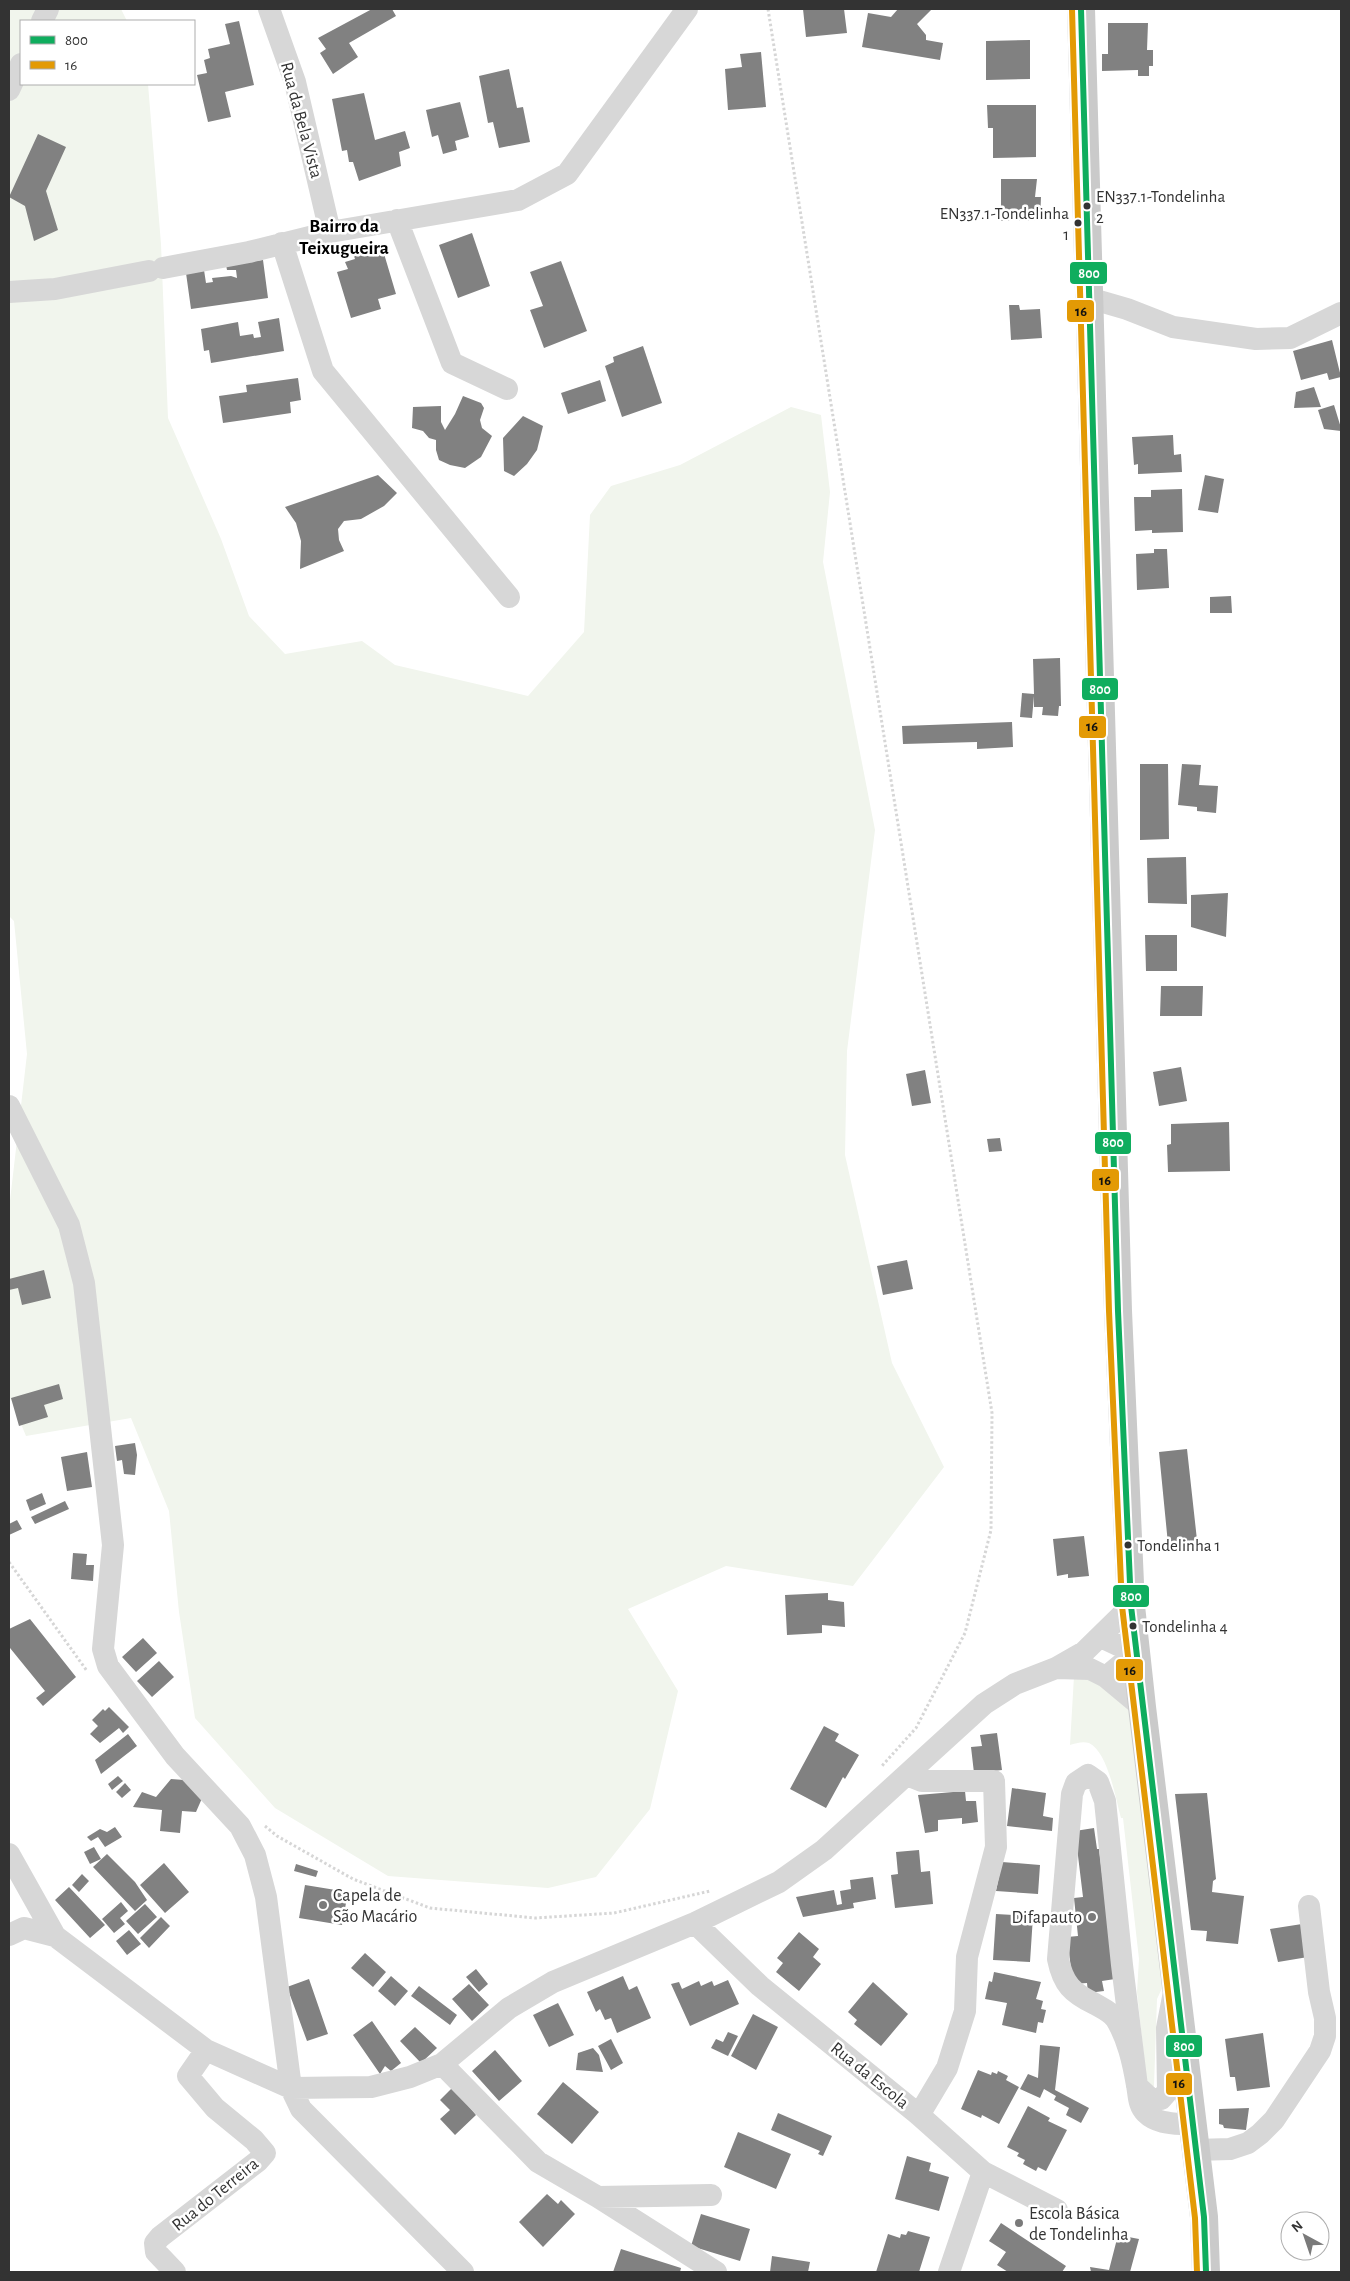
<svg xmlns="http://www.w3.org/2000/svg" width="1350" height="2281" viewBox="0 0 1350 2281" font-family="'Alegreya Sans',sans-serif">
  <rect width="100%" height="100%" fill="#fff"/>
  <path fill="#f1f5ed" d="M 9,9 L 121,9 L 127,21 L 21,21 L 21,84 L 148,84 L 161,244 L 168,418 L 221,539 L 249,616 L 285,654 L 362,641 L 395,665 L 528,696 L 584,632 L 590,515 L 611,486 L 680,465 L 791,407 L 821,415 L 830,492 L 823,562 L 875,830 L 847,1051 L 845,1155 L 892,1363 L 944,1467 L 853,1586 L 726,1566 L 628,1609 L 678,1691 L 650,1809 L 596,1877 L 548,1888 L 388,1876 L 275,1808 L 195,1718 L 179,1612 L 169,1511 L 131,1418 L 26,1436 L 9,1395 L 9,1209 L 27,1054 L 14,921 L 9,916 Z
    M 1074,1676 L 1091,1677 L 1128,1708 L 1132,1719 L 1164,1984 L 1157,1999 L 1154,2086 L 1147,2086 L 1137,1992 L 1139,1959 L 1123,1818 L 1121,1818 C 1116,1800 1108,1752 1089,1743 C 1083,1741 1076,1743 1070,1745 Z"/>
  <path fill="#818181" d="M 372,9 L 392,9 L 396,16 L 349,43 L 358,57 L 333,74 L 320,53 L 326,49 L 318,38 Z
    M 803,9 L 844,9 L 847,33 L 806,37 Z
    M 898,9 L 932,9 L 917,24 L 926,35 L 926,40 L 943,43 L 940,60 L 862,47 L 868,13 L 891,17 Z
    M 239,21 L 254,85 L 225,92 L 231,117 L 208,122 L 197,75 L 207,73 L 204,60 L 210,58 L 208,49 L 230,44 L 225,24 Z
    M 1108,23 L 1148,23 L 1147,50 L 1153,50 L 1153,66 L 1149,66 L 1149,76 L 1138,76 L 1138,70 L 1102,71 L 1102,54 L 1108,54 Z
    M 1030,40 L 1030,79 L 986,80 L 986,41 Z
    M 761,52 L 766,107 L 728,110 L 725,69 L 742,67 L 740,54 Z
    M 509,69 L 517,108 L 523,107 L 530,142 L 499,148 L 493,122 L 488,123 L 479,76 Z
    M 364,93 L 375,140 L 405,131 L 410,148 L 399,152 L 401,166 L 359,181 L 353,162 L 349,162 L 347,150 L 342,151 L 332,99 Z
    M 460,102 L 469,137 L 455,141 L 457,150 L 443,154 L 438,135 L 432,137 L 426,110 Z
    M 987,105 L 1036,105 L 1036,157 L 993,158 L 993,128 L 988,128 Z
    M 38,134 L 66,147 L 46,191 L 58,230 L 34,241 L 25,206 L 9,197 Z
    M 1001,179 L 1037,179 L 1035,197 L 1041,197 L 1040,221 L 1001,221 Z
    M 472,233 L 490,286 L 458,298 L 439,245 Z
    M 382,247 L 396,294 L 378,299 L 381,309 L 351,318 L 337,272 L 348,269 L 345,262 L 355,259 L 354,256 Z
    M 263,260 L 268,298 L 191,309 L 186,273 L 204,270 L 206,283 L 213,282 L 212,278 L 231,276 L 237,278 L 236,270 L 227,270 L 226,265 Z
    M 561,261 L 587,331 L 544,348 L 530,310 L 543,306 L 530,272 Z
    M 1009,305 L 1019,305 L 1020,310 L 1040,309 L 1042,338 L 1011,340 Z
    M 279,318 L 284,351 L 211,363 L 209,350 L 204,351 L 201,329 L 238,322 L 240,336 L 253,334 L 254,338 L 261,337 L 258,322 Z
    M 1332,340 L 1341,377 L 1329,380 L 1327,373 L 1301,380 L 1293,351 Z
    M 643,346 L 662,403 L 622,417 L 605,366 L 614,362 L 613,357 Z
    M 298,378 L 301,400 L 290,402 L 291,413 L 223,423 L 219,396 L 247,392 L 246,385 Z
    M 600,380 L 606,401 L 568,414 L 561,393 Z
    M 1314,387 L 1321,407 L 1294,408 L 1296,392 Z
    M 463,396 L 481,403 L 484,408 L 480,420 L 482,428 L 492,436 L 481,457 L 465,468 L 450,465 L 439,460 L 436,450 L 436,440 L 429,438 L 423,431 L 412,428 L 413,407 L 441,406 L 441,422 L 445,430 L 455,414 Z
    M 1334,405 L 1341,428 L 1341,431 L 1324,429 L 1318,410 Z
    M 523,416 L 543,426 L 537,450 L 527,464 L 514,476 L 504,471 L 503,438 Z
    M 1173,435 L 1174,455 L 1181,454 L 1182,472 L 1138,474 L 1138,464 L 1134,465 L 1132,437 Z
    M 378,475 L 397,493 L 384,506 L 361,519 L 344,521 L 338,529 L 339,540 L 344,551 L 300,569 L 301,541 L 296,523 L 285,507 Z
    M 1205,475 L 1224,479 L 1218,513 L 1198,510 Z
    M 1182,489 L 1183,532 L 1152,533 L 1152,530 L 1135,531 L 1134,497 L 1151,497 L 1151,490 Z
    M 1154,549 L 1167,549 L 1169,588 L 1137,590 L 1136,554 L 1154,553 Z
    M 1231,596 L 1232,613 L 1210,613 L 1210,597 Z
    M 1060,658 L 1061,706 L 1059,706 L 1058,716 L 1042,715 L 1043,707 L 1034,707 L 1034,696 L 1032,718 L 1020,717 L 1022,693 L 1034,694 L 1033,659 Z
    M 1012,722 L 1013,747 L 977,749 L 977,742 L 903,744 L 902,726 Z
    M 1140,764 L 1168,764 L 1169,839 L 1140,840 Z
    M 1182,764 L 1201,765 L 1199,785 L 1218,786 L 1216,813 L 1197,811 L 1197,807 L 1178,805 Z
    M 1186,857 L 1187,904 L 1148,903 L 1147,858 Z
    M 1228,893 L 1226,937 L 1191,927 L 1191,895 Z
    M 1145,935 L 1177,935 L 1177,971 L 1146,971 Z
    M 1161,986 L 1203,986 L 1202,1016 L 1160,1016 Z
    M 1181,1067 L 1187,1101 L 1159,1106 L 1153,1072 Z
    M 925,1070 L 931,1103 L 912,1106 L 906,1074 Z
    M 1229,1122 L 1230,1171 L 1168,1172 L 1167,1145 L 1171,1144 L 1171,1124 Z
    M 1000,1138 L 1002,1151 L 989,1152 L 987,1139 Z
    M 907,1260 L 913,1289 L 883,1295 L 877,1266 Z
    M 44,1270 L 51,1298 L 22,1305 L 18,1288 L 9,1290 L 9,1279 Z
    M 59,1384 L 63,1399 L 44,1405 L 48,1417 L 19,1426 L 11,1398 Z
    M 135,1443 L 137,1455 L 135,1475 L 124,1474 L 122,1460 L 117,1461 L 115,1446 Z
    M 1187,1449 L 1197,1540 L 1168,1544 L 1159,1452 Z
    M 87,1452 L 92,1487 L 67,1491 L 61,1457 Z
    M 42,1493 L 46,1504 L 30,1511 L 26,1500 Z
    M 65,1501 L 69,1509 L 35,1524 L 31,1517 Z
    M 17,1520 L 22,1529 L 9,1535 L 9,1524 Z
    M 1084,1536 L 1089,1576 L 1068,1578 L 1068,1574 L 1057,1576 L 1053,1539 Z
    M 73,1553 L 87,1554 L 86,1565 L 94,1565 L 93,1581 L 71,1579 Z
    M 828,1593 L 828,1600 L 844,1602 L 845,1627 L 822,1625 L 822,1633 L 787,1635 L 785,1595 Z
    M 30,1619 L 76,1677 L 43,1706 L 36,1698 L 45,1691 L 10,1648 L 9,1643 L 9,1629 Z
    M 143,1638 L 157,1653 L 136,1672 L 122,1657 Z
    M 159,1661 L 174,1677 L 152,1697 L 137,1681 Z
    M 109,1707 L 129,1727 L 123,1733 L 119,1728 L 100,1743 L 90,1734 L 98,1726 L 92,1720 L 103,1709 L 105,1711 Z
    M 824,1726 L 839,1734 L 835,1741 L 859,1755 L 845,1779 L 843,1777 L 826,1808 L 790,1789 Z
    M 997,1733 L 1002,1770 L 974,1773 L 971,1747 L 982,1746 L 980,1735 Z
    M 128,1734 L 137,1746 L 101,1774 L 95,1760 Z
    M 118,1776 L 123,1781 L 112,1790 L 108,1784 Z
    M 171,1779 L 184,1780 L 203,1796 L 196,1812 L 182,1811 L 180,1833 L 160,1831 L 162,1810 L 133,1807 L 142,1792 L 156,1797 Z
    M 125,1783 L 131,1790 L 122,1798 L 116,1792 Z
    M 1012,1788 L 1046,1793 L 1043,1816 L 1053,1818 L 1052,1831 L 1007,1826 Z
    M 965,1791 L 966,1801 L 976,1801 L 978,1822 L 962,1824 L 962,1818 L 938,1820 L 938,1831 L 925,1833 L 918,1795 Z
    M 1207,1793 L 1216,1879 L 1213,1881 L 1212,1892 L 1244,1896 L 1238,1944 L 1206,1941 L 1207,1931 L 1191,1930 L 1175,1794 Z
    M 115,1827 L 122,1837 L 105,1847 L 98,1837 L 91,1841 L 87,1837 L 100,1829 L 107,1832 Z
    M 1094,1828 L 1097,1849 L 1099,1849 L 1115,1979 L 1102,1981 L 1104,1991 L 1088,1993 L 1087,1983 L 1073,1984 L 1067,1937 L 1078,1936 L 1074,1898 L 1083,1897 L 1075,1831 Z
    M 94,1847 L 101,1859 L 90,1864 L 84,1852 Z
    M 919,1850 L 921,1872 L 930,1871 L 933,1904 L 895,1908 L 891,1875 L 898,1874 L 896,1852 Z
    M 107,1854 L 135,1882 L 147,1900 L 135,1911 L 93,1867 Z
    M 1002,1862 L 1040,1865 L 1038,1894 L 996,1891 Z
    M 164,1863 L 189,1892 L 165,1913 L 140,1885 Z
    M 296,1864 L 318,1871 L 316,1877 L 294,1871 Z
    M 82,1874 L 89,1881 L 79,1892 L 72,1885 Z
    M 873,1877 L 876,1899 L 853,1903 L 854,1908 L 803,1917 L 796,1897 L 834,1890 L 837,1905 L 842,1904 L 840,1891 L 851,1889 L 850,1880 Z
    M 305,1885 L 348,1892 L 342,1925 L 299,1918 Z
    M 69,1887 L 105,1925 L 90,1938 L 55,1900 Z
    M 121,1902 L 128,1911 L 120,1918 L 125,1924 L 114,1933 L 102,1919 Z
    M 145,1904 L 157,1917 L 138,1934 L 126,1921 Z
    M 996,1914 L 1033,1916 L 1030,1962 L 993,1960 Z
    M 161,1917 L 170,1926 L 149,1948 L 140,1938 Z
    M 1302,1924 L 1308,1957 L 1278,1962 L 1270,1929 Z
    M 129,1930 L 141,1944 L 127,1955 L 116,1941 Z
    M 799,1932 L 819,1949 L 813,1957 L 821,1964 L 799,1991 L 776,1972 L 783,1963 L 777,1958 Z
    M 365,1953 L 386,1972 L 373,1987 L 351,1968 Z
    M 476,1969 L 488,1984 L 479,1992 L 466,1977 Z
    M 994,1972 L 1041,1982 L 1036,1999 L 1043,2001 L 1041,2009 L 1046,2010 L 1043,2023 L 1038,2022 L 1036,2033 L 1002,2025 L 1007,2003 L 985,1999 L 989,1981 L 992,1982 Z
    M 391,1976 L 408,1991 L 395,2006 L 378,1991 Z
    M 623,1976 L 629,1990 L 637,1986 L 651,2018 L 617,2033 L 611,2018 L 605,2020 L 600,2009 L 596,2012 L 587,1992 Z
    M 309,1979 L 328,2034 L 307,2041 L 287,1987 Z
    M 728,1980 L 739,2004 L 690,2026 L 671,1984 L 679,1982 L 682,1989 L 699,1981 L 701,1986 L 712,1981 L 714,1986 Z
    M 873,1982 L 908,2014 L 881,2046 L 854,2024 L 857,2020 L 848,2012 Z
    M 469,1984 L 489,2005 L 472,2021 L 452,1999 Z
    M 419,1986 L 457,2015 L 450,2025 L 411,1996 Z
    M 558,2003 L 574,2035 L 549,2047 L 533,2015 Z
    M 753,2014 L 778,2027 L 756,2070 L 731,2056 Z
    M 372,2021 L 401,2063 L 391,2071 L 385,2066 L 380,2074 L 353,2035 Z
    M 415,2027 L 437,2048 L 421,2063 L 400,2041 Z
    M 728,2032 L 738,2036 L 728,2056 L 711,2048 L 716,2039 L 723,2042 Z
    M 1263,2033 L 1270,2087 L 1237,2091 L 1235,2077 L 1230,2077 L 1225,2039 Z
    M 611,2039 L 623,2063 L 611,2070 L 598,2046 Z
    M 1040,2045 L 1060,2047 L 1055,2090 L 1089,2108 L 1081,2123 L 1066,2115 L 1069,2108 L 1054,2100 L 1056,2096 L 1044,2089 L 1040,2098 L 1020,2089 L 1028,2074 L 1038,2078 Z
    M 593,2048 L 599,2055 L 603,2072 L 576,2070 L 578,2053 Z
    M 495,2050 L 522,2081 L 499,2101 L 472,2071 Z
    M 978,2070 L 991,2075 L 992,2072 L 997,2074 L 998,2071 L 1008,2076 L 1006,2080 L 1019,2087 L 999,2124 L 982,2115 L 981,2118 L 961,2109 Z
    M 563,2082 L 599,2112 L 572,2144 L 537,2114 Z
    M 453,2087 L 476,2115 L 455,2135 L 440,2119 L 450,2110 L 440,2100 Z
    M 1028,2106 L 1050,2118 L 1048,2121 L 1067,2130 L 1046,2171 L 1038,2167 L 1036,2171 L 1023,2164 L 1025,2160 L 1017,2156 L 1019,2153 L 1007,2147 Z
    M 1249,2108 L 1246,2130 L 1224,2128 L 1223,2125 L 1219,2124 L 1219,2109 Z
    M 778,2113 L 832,2136 L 823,2156 L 818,2154 L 820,2151 L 771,2130 Z
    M 738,2132 L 791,2154 L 776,2189 L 724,2167 Z
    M 907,2156 L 931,2163 L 929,2171 L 949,2177 L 939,2211 L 895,2199 Z
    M 547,2194 L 558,2204 L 561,2200 L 575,2214 L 543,2247 L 519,2222 Z
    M 701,2214 L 750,2229 L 740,2261 L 691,2246 Z
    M 1001,2223 L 1066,2266 L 1062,2272 L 1008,2272 L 997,2265 L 1006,2252 L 989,2241 Z
    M 908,2231 L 930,2237 L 919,2272 L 876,2272 L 888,2234 L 900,2238 L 901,2234 L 906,2235 Z
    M 1118,2235 L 1139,2239 L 1130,2272 L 1091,2272 L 1090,2267 L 1109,2270 Z
    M 621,2249 L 681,2268 L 680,2272 L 613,2272 Z
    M 772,2256 L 810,2262 L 808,2272 L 770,2272 Z"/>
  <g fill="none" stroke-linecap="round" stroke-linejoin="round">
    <path stroke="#d6d6d6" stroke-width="3" stroke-dasharray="2.5 2.5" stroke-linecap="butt" d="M 768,9 L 992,1413 L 991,1530 L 965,1633 L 916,1728 L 881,1767
      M 9,1562 L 87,1671
      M 265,1826 L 277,1836 L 353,1879 L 430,1908 L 535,1918 L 614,1913 L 710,1891"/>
    <path stroke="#d7d7d7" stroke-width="22" d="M 269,9 L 295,82 L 330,232
      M 42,21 L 48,9
      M 9,90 L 21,64
      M 397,220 L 452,363 L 507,389
      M 282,243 L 323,371 L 509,597
      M 163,268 L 249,252 L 330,232 L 518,200 L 567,174 L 687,9
      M 9,292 L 55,289 L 149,271
      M 1089,298 L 1127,309 L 1173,327 L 1256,339 L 1290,338 L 1341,313
      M 9,1106 L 69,1225 L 84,1283 L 113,1545 L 103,1649 L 108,1666 L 175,1756 L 240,1826 L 255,1855 L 266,1897 L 291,2088 L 301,2109 L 463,2272
      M 1101,1637 L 1135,1653 L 1106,1677
      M 1057,1668 L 1090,1669 L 1106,1677 L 1142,1707
      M 907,1775 L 922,1781 L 994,1781 L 996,1847 L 967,1957 L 965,2011 L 947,2068 L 919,2115
      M 9,1854 L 55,1936 L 206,2050 L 291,2088 L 371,2087 L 410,2077 L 442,2064 L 509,2008 L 553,1982 L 695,1923 L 779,1882 L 824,1850 L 984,1704 L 1015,1684 L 1056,1668 L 1084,1652 L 1131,1606
      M 695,1923 L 760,1986 L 919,2115 L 983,2172 L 1057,2210
      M 9,1935 L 24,1928 L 55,1936
      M 1173,1997 L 1167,2028 L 1168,2091 L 1161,2099 L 1151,2099 L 1137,2086 L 1122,1965 L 1105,1801 L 1098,1782 L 1088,1775 L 1076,1783 L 1072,1794 L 1058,1959 C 1063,1984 1072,1993 1095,2004 C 1102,2008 1111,2012 1116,2019 C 1128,2039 1133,2062 1137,2085 C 1139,2095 1138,2105 1146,2113 C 1158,2125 1177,2123 1193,2125
      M 442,2064 L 538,2162 L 598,2197 L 716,2272
      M 1196,2150 L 1230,2149 L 1248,2143 L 1260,2134 L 1274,2120 L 1320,2051 L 1325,2036 L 1325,2018 L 1319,1992 L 1309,1906
      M 598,2197 L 711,2195
      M 175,2272 L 156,2252 L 155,2243 L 160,2237 L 258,2161 L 265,2153 L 254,2140 L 215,2108 L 188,2076 L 206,2050
      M 949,2272 L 983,2172"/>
    <path stroke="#cacaca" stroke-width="28" d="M 1081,9 L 1118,1311 L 1131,1606 L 1142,1707 L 1204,2217 L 1206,2272"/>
    <defs>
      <path id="bus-1" d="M 1081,9 L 1118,1311 L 1131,1606 L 1204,2217 L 1206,2272"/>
      <path id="bus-2" d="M 1072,9 L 1109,1311 L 1122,1606 L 1195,2218 L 1197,2272"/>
    </defs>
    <use href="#bus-1" stroke="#fff" stroke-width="10"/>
    <use href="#bus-2" stroke="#fff" stroke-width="10"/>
    <use href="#bus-1" stroke="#0fad5e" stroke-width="6"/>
    <use href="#bus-2" stroke="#e39a05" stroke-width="6"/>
  </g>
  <g fill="#333" stroke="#fff" stroke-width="2">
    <circle cx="1087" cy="206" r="4.5"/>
    <circle cx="1078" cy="223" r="4.5"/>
    <circle cx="1128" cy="1545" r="4.5"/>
    <circle cx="1133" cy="1626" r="4.5"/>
  </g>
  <g fill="#7a7a7a" stroke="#fff" stroke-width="2">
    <circle cx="323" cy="1905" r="5"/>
    <circle cx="1092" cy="1917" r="5"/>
    <circle cx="1019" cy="2223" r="5"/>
  </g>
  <g text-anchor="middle" stroke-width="5" stroke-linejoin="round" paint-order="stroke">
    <g font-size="17" fill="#333" stroke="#fff" text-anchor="start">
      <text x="1096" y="202">EN337.1-Tondelinha<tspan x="1096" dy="21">2</tspan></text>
      <text x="1069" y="219" text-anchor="end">EN337.1-Tondelinha<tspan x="1069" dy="21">1</tspan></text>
      <text x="1137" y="1551">Tondelinha 1</text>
      <text x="1142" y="1632">Tondelinha 4</text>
    </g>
    <g font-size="18" fill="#333" stroke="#fff">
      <text transform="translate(302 120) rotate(75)" y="6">Rua da Bela Vista</text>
      <text transform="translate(870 2075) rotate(39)" y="6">Rua da Escola</text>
      <text transform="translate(215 2194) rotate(-39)" y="6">Rua do Terreira</text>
    </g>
    <g font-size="18" fill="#333" stroke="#fff" text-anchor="start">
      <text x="333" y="1901">Capela de<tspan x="333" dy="21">São Macário</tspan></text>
      <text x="1082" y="1923" text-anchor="end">Difapauto</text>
      <text x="1029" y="2219">Escola Básica<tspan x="1029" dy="21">de Tondelinha</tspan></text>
    </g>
    <g font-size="19" font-weight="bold" fill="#000" stroke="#fff">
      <text x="344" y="232">Bairro da<tspan x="344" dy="22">Teixugueira</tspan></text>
    </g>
  </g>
  <g stroke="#fff" stroke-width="2">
    <rect x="1069" y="261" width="39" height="24" rx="5" fill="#0fad5e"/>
    <rect x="1066" y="299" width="29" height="24" rx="5" fill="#e39a05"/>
    <rect x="1081" y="677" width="38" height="24" rx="5" fill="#0fad5e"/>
    <rect x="1078" y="715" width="29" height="24" rx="5" fill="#e39a05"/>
    <rect x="1094" y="1131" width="38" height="24" rx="5" fill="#0fad5e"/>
    <rect x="1091" y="1168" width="29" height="24" rx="5" fill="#e39a05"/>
    <rect x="1112" y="1584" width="38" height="24" rx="5" fill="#0fad5e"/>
    <rect x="1115" y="1658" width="29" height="24" rx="5" fill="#e39a05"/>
    <rect x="1165" y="2034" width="38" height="24" rx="5" fill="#0fad5e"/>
    <rect x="1165" y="2072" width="28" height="24" rx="5" fill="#e39a05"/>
  </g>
  <g font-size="14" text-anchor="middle" font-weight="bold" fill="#fff">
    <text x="1089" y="278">800</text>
    <text x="1100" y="694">800</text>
    <text x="1113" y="1147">800</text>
    <text x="1131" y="1601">800</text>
    <text x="1184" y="2051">800</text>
  </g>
  <g font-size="14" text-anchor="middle" font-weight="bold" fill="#111">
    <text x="1081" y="316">16</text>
    <text x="1092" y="731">16</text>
    <text x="1105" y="1185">16</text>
    <text x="1130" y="1675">16</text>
    <text x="1179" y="2088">16</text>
  </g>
  <rect width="1350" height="2281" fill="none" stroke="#333333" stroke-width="20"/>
  <rect x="20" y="20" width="175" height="65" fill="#ffffff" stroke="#adadad"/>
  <rect x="30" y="36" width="25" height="8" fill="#0fad5e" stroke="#adadad"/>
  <text x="65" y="45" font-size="15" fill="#333333">800</text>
  <rect x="30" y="61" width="25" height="8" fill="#e39a05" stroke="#adadad"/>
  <text x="65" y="70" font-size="15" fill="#333333">16</text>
  <g transform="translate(1305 2236) rotate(320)"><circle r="24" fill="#ffffff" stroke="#adadad"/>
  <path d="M0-4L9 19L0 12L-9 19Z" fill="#7a7a7a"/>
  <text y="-8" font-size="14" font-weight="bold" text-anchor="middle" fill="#333333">N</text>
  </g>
</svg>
